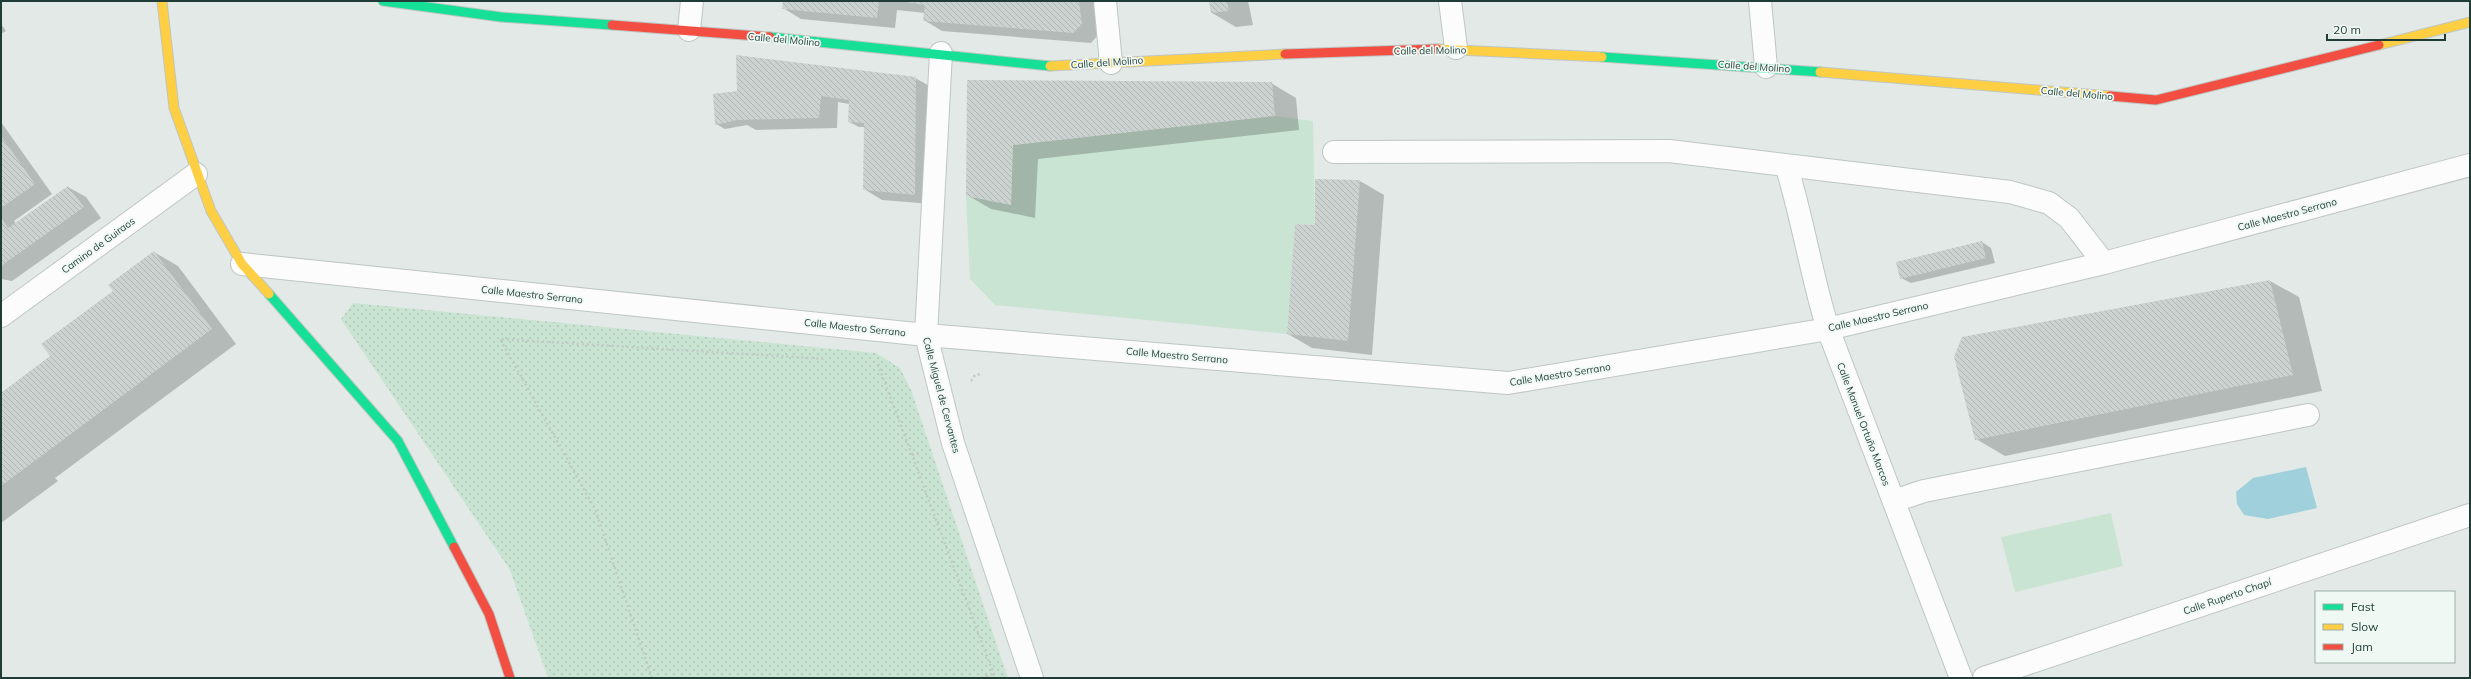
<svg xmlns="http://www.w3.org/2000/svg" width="2471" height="679" viewBox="0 0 2471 679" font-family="Mulish,sans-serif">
  <defs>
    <pattern id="park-dots" width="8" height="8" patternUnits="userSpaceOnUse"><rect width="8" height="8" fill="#cae4d3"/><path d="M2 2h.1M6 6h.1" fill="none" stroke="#adc4b6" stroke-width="1.8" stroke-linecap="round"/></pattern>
    <pattern id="building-back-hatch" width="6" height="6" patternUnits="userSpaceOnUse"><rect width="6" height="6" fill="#ccd2d0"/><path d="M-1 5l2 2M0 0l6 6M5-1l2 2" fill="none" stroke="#afb5b3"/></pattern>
  </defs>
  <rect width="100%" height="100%" fill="#e2e9e6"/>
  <path fill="#cae4d3" d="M 1275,116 L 1313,121 L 1315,225 L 1295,224 L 1287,334 L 995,305 L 970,279 L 966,196 L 1011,205 L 1013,145 Z
    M 2111,513 L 2123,566 L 2015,592 L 2001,537 Z"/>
  <path fill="url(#park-dots)" d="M 353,303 L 876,353 L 900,368 L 911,390 L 1008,678 L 548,678 L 510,570 L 341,319 Z"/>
  <path fill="#9fd0db" d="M 2306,467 L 2317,508 L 2268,519 L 2244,515 L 2237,504 L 2236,492 L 2253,478 Z"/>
  <path fill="#0003" d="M 784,1 L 1096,1 L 1099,34 L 1091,43 L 942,31 L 924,20 L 925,13 L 897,10 L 895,28 L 801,19 L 783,8 Z
    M 1210,1 L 1248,1 L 1253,25 L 1236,27 L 1212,13 Z
    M 1,24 L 6,31 L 1,34 Z
    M 915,78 L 933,88 L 932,204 L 882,200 L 864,189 L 865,127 L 859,127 L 849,122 L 849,104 L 838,102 L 837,128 L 756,130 L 747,125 L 725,129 L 716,124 L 714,94 Z
    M 968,81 L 1271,83 L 1296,98 L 1299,130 L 1038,159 L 1035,218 L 991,209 L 967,195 Z
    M 1,122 L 52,194 L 14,221 L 16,224 L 68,187 L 86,197 L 101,218 L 12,281 L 1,279 Z
    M 1316,180 L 1360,181 L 1384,195 L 1372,355 L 1312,348 L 1288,334 L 1316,226 Z
    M 1982,242 L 1991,248 L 1995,263 L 1911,283 L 1901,278 Z
    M 154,252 L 178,266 L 236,344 L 55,478 L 58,481 L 1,523 L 1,394 L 52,356 Z
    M 2270,281 L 2299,297 L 2322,391 L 2005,456 L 1976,439 Z"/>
  <path fill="url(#building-back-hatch)" d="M 783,1 L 879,1 L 877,18 L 782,9 Z
    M 899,1 L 1079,1 L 1082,24 L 1073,33 L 923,21 L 925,5 Z
    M 1209,1 L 1227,1 L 1229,11 L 1211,13 Z
    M 736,55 L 916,77 L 915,195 L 863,190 L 864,123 L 848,122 L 849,100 L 821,96 L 819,118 L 737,120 L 715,125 L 713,94 L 737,91 Z
    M 967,80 L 1272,82 L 1275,116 L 1013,145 L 1011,205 L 966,196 Z
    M 1,136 L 35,184 L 1,208 Z
    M 1315,179 L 1360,180 L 1348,341 L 1287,334 L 1295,224 L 1315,225 Z
    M 68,186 L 84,207 L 1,266 L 1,217 L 8,228 Z
    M 1982,241 L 1986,258 L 1900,279 L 1896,262 Z
    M 154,251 L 212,329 L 1,486 L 1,393 L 50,356 L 41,344 L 113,291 L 108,285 Z
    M 2270,280 L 2293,375 L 1975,440 L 1954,357 L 1962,337 Z"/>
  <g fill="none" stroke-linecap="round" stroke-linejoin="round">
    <defs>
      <path id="lane" d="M 1894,501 L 1924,491 L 2308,415"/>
      <path id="street" d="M 1105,1 L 1111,63
        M 1450,1 L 1456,48
        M 1760,1 L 1766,67
        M 689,30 L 692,1
        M 941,53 L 926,335 L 953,443 L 1032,678
        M 1334,152 L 1669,151 L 2010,192 L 2049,203 L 2069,218 L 2104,263
        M 1786,165 C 1803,219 1811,275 1828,329 L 1961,678
        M 242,264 L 926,335 L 1508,383 L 1828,329 L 2104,263 L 2470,165
        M 1,316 L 196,174
        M 1984,678 L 2470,515"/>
      <path id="fast" d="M 383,1 L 501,17 L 612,25
        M 770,37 L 1050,66
        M 1602,57 L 1820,72
        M 269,294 L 398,441 L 454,547"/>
      <path id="slow" d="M 162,1 L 174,108 L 211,211 L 242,264 L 269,294
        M 2379,45 L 2470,22
        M 1437,49 L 1602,57
        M 1050,66 L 1285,54
        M 1820,72 L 2110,96"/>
      <path id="jam" d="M 612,25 L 770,37
        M 1285,54 L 1437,49
        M 2110,96 L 2156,100 L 2379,45
        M 454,547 L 489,614 L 510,678"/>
    </defs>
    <use href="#lane" stroke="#bfc6c3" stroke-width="24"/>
    <use href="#street" stroke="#bfc6c3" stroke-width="24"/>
    <use href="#fast" stroke="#bec6c3" stroke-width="11"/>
    <use href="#slow" stroke="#bec6c3" stroke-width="11"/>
    <use href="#jam" stroke="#bec6c3" stroke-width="11"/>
    <path stroke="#bfc9c6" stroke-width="2.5" stroke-dasharray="2 3" stroke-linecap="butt" d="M 878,364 L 995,678
      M 971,381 L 975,375 L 982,374
      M 912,455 L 921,452
      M 652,678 L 595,509 L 500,339 L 826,359
      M 981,678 L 993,674"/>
    <use href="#lane" stroke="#fbfcfb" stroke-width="22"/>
    <use href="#street" stroke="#fbfcfb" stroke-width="22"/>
    <use href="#fast" stroke="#16e098" stroke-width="9"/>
    <use href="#slow" stroke="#ffcf43" stroke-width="9"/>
    <use href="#jam" stroke="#f24e42" stroke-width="9"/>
  </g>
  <g text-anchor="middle" stroke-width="3.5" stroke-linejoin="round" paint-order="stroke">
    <g font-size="10" fill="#1f3d36" stroke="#f0f8f4">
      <text transform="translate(784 39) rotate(5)" y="4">Calle del Molino</text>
      <text transform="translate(1430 50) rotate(-1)" y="4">Calle del Molino</text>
      <text transform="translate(1107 62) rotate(-4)" y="4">Calle del Molino</text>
      <text transform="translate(1754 66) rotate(4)" y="4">Calle del Molino</text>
      <text transform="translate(2077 93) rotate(5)" y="4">Calle del Molino</text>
      <text transform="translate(2287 214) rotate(-15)" y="4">Calle Maestro Serrano</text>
      <text transform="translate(98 245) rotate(-36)" y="4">Camino de Guiraos</text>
      <text transform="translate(532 294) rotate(6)" y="4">Calle Maestro Serrano</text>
      <text transform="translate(1878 316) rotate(-13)" y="4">Calle Maestro Serrano</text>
      <text transform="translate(855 327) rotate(6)" y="4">Calle Maestro Serrano</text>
      <text transform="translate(1177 355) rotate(5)" y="4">Calle Maestro Serrano</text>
      <text transform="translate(1560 374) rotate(-9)" y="4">Calle Maestro Serrano</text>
      <text transform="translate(942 395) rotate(75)" y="4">Calle Miguel de Cervantes</text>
      <text transform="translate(1864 424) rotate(69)" y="4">Calle Manuel Ortuño Marcos</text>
      <text transform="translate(2227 596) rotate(-19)" y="4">Calle Ruperto Chapí</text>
    </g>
  </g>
  <rect width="2471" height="679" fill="none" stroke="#1f3d36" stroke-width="4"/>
  <rect x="2315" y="591" width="140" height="72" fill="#f0f8f4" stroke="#9cada8"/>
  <rect x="2323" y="604" width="20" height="6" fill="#16e098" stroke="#9cada8"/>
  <text x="2351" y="611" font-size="12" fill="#1f3d36">Fast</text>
  <rect x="2323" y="624" width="20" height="6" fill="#ffcf43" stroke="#9cada8"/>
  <text x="2351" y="631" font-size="12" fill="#1f3d36">Slow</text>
  <rect x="2323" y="644" width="20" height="6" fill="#f24e42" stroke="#9cada8"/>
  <text x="2351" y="651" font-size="12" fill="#1f3d36">Jam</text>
  <path d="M2327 34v6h118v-6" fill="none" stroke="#1f3d36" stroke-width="2"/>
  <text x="2333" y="34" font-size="12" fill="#1f3d36" stroke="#f0f8f4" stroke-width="3" paint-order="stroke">20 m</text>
</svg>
